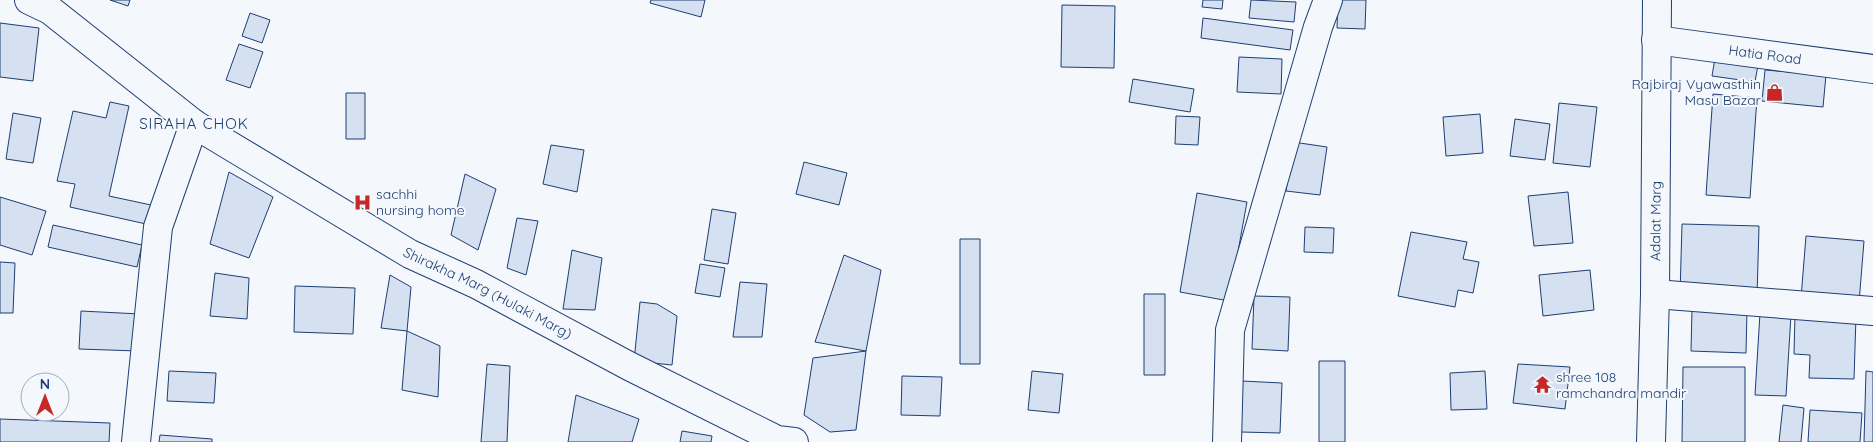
<svg xmlns="http://www.w3.org/2000/svg" width="1873" height="442" viewBox="0 0 1873 442" font-family="Quicksand,sans-serif">
  <rect width="100%" height="100%" fill="#f4f7fb"/>
  <path fill="#d5e0f0" stroke="#1d3f73" d="M 110,0 L 130,0 L 128,6 Z
    M 651,0 L 705,0 L 701,17 L 650,3 Z
    M 1203,0 L 1223,0 L 1222,9 L 1202,7 Z
    M 1251,0 L 1296,2 L 1294,22 L 1249,18 Z
    M 1338,0 L 1366,0 L 1365,29 L 1337,28 Z
    M 1062,5 L 1115,6 L 1114,68 L 1061,67 Z
    M 250,13 L 270,20 L 262,43 L 242,36 Z
    M 1203,18 L 1293,30 L 1290,50 L 1201,38 Z
    M 0,23 L 39,28 L 33,81 L 0,77 Z
    M 239,44 L 263,52 L 250,88 L 226,80 Z
    M 1716,52 L 1759,59 L 1755,82 L 1712,76 Z
    M 1239,57 L 1282,59 L 1281,94 L 1237,92 Z
    M 1765,70 L 1826,75 L 1823,107 L 1762,101 Z
    M 1133,79 L 1194,89 L 1190,112 L 1129,102 Z
    M 346,93 L 365,93 L 365,139 L 346,139 Z
    M 1713,94 L 1757,98 L 1750,198 L 1706,195 Z
    M 110,102 L 129,106 L 109,196 L 151,205 L 146,224 L 70,207 L 75,184 L 57,181 L 73,111 L 106,118 Z
    M 1559,103 L 1597,107 L 1590,167 L 1553,163 Z
    M 13,113 L 41,118 L 33,163 L 6,159 Z
    M 1480,114 L 1483,153 L 1446,156 L 1443,117 Z
    M 1176,116 L 1200,117 L 1198,145 L 1175,144 Z
    M 1515,119 L 1550,124 L 1545,160 L 1510,156 Z
    M 1293,142 L 1327,147 L 1320,195 L 1286,191 Z
    M 551,145 L 584,150 L 577,192 L 543,184 Z
    M 804,162 L 847,173 L 839,205 L 796,194 Z
    M 229,172 L 273,197 L 249,258 L 210,244 Z
    M 465,174 L 496,189 L 478,250 L 451,235 Z
    M 1568,192 L 1573,243 L 1534,246 L 1528,196 Z
    M 1197,193 L 1247,202 L 1229,301 L 1180,292 Z
    M 0,197 L 46,211 L 32,255 L 0,245 Z
    M 712,209 L 736,213 L 728,264 L 704,260 Z
    M 517,218 L 538,221 L 526,275 L 507,268 Z
    M 1682,224 L 1759,226 L 1757,297 L 1680,295 Z
    M 53,225 L 142,245 L 137,267 L 48,247 Z
    M 1305,227 L 1334,228 L 1333,253 L 1304,252 Z
    M 1411,232 L 1467,242 L 1463,259 L 1479,262 L 1473,293 L 1458,290 L 1455,307 L 1398,296 Z
    M 1806,236 L 1864,241 L 1859,303 L 1801,298 Z
    M 960,239 L 980,239 L 980,364 L 960,364 Z
    M 572,250 L 602,258 L 595,310 L 563,309 Z
    M 844,255 L 881,270 L 866,351 L 815,342 Z
    M 0,262 L 15,263 L 13,313 L 0,313 Z
    M 700,264 L 725,268 L 720,297 L 695,293 Z
    M 1590,270 L 1594,310 L 1543,316 L 1539,275 Z
    M 215,273 L 249,278 L 247,319 L 210,316 Z
    M 390,275 L 411,287 L 407,331 L 381,328 Z
    M 740,282 L 767,284 L 762,337 L 733,337 Z
    M 295,286 L 355,288 L 353,334 L 294,332 Z
    M 1144,294 L 1165,294 L 1165,375 L 1144,375 Z
    M 1254,296 L 1290,297 L 1288,351 L 1252,349 Z
    M 640,302 L 657,304 L 677,316 L 672,365 L 634,361 Z
    M 1692,309 L 1747,311 L 1746,353 L 1691,351 Z
    M 81,311 L 140,314 L 138,351 L 79,349 Z
    M 1760,313 L 1791,315 L 1786,396 L 1755,395 Z
    M 1795,314 L 1856,316 L 1854,379 L 1809,378 L 1810,355 L 1794,354 Z
    M 407,331 L 440,346 L 438,397 L 402,390 Z
    M 866,351 L 856,430 L 830,432 L 804,415 L 813,358 Z
    M 1319,361 L 1345,361 L 1345,442 L 1319,442 Z
    M 487,364 L 510,366 L 507,442 L 481,442 Z
    M 1518,364 L 1570,367 L 1565,409 L 1513,403 Z
    M 1683,367 L 1745,367 L 1745,442 L 1682,442 Z
    M 169,371 L 216,373 L 214,403 L 167,401 Z
    M 1032,371 L 1063,374 L 1059,413 L 1028,410 Z
    M 1485,371 L 1487,409 L 1451,410 L 1450,373 Z
    M 1866,371 L 1873,372 L 1873,442 L 1864,442 Z
    M 902,376 L 942,377 L 940,416 L 901,415 Z
    M 1242,381 L 1282,383 L 1280,433 L 1241,432 Z
    M 576,395 L 639,419 L 632,442 L 568,442 Z
    M 1783,405 L 1804,408 L 1801,442 L 1779,442 Z
    M 1810,410 L 1862,413 L 1860,442 L 1808,442 Z
    M 0,419 L 110,423 L 109,442 L 0,442 Z
    M 682,431 L 712,436 L 711,442 L 680,442 Z
    M 160,435 L 212,439 L 212,442 L 159,442 Z"/>
  <g fill="none" stroke-linecap="round" stroke-linejoin="round">
    <defs>
      <g id="street">
        <path id="s1" d="M 1656,40 L 1873,69"/>
        <path d="M 1655,294 L 1873,311"/>
        <path d="M 1227,442 L 1230,330 L 1318,27 L 1328,0"/>
      </g>
      <g id="secondary">
        <path d="M 136,442 L 158,227 L 194,124"/>
        <path id="s2" d="M 1651,442 L 1655,294 L 1657,0"/>
      </g>
      <g id="primary">
        <path id="s3" d="M 29,0 L 50,10 L 194,124 L 410,254 L 476,284 L 629,366 L 777,440 L 794,442"/>
      </g>
    </defs>
    <use href="#street" stroke="#1d3f73" stroke-width="30"/>
    <use href="#secondary" stroke="#1d3f73" stroke-width="30"/>
    <use href="#primary" stroke="#1d3f73" stroke-width="30"/>
    <use href="#street" stroke="#f4f7fb" stroke-width="28"/>
    <use href="#secondary" stroke="#f4f7fb" stroke-width="28"/>
    <use href="#primary" stroke="#f4f7fb" stroke-width="28"/>
  </g>
  <defs>
    <symbol id="shop-bare" viewBox="-9 -9 18 18"><path d="M-5-2.5h2.3a2.7 3.5 0 0 1 5.4 0H5L5.5 6h-11ZM-1.5-2.5h3a1.5 2.3 0 0 0-3 0Z" fill="#c62828" stroke="#f4f7fb" stroke-width="2.5" paint-order="stroke"/></symbol>
    <symbol id="hospital-bare" viewBox="-9 -9 18 18"><path d="M-5-5h3v3.5h4V-5h3V5h-3V1.5h-4V5h-3Z" fill="#c62828" stroke="#f4f7fb" stroke-width="2.5" paint-order="stroke"/></symbol>
    <symbol id="temple-bare" viewBox="-9 -9 18 18"><path d="M0-6L5-2H3V0L6.5 2.5H4V6H1.5V3h-3V6H-4V2.5H-6.5L-3 0V-2H-5Z" fill="#c62828" stroke="#f4f7fb" stroke-width="2.5" paint-order="stroke"/></symbol>
  </defs>
  <g fill-rule="evenodd">
    <use href="#shop-bare" x="1762" y="80" width="25" height="25"/>
    <use href="#hospital-bare" x="350" y="190" width="25" height="25"/>
    <use href="#temple-bare" x="1530" y="372" width="25" height="25"/>
  </g>
  <g text-anchor="middle" stroke-width="4" stroke-linejoin="round" paint-order="stroke">
    <g font-size="14" fill="#1d3f73" stroke="#f4f7fb">
      <text dy="5" stroke="none"><textPath href="#s1" startOffset="110">Hatia Road</textPath></text>
      <text dy="5" stroke="none"><textPath href="#s2" startOffset="221">Adalat Marg</textPath></text>
      <text dy="5" stroke="none"><textPath href="#s3" startOffset="546">Shirakha Marg (Hulaki Marg)</textPath></text>
    </g>
    <g font-size="14" fill="#1d3f73" stroke="#f4f7fb" text-anchor="start">
      <text x="1761" y="89" text-anchor="end">Rajbiraj Vyawasthin<tspan x="1761" dy="16">Masu Bazar</tspan></text>
      <text x="376" y="199">sachhi<tspan x="376" dy="16">nursing home</tspan></text>
      <text x="1556" y="382">shree 108<tspan x="1556" dy="16">ramchandra mandir</tspan></text>
    </g>
    <g font-size="15" letter-spacing="1" fill="#1d3f73" stroke="#f4f7fb">
      <text x="194" y="129">SIRAHA CHOK</text>
    </g>
  </g>
  <g transform="translate(45 397)"><circle r="24" fill="#f4f7fb" stroke="#9eadc5"/>
  <path d="M0-4L9 19L0 12L-9 19Z" fill="#c62828"/>
  <text y="-8" font-size="14" font-weight="bold" text-anchor="middle" fill="#1d3f73">N</text>
  </g>
</svg>
